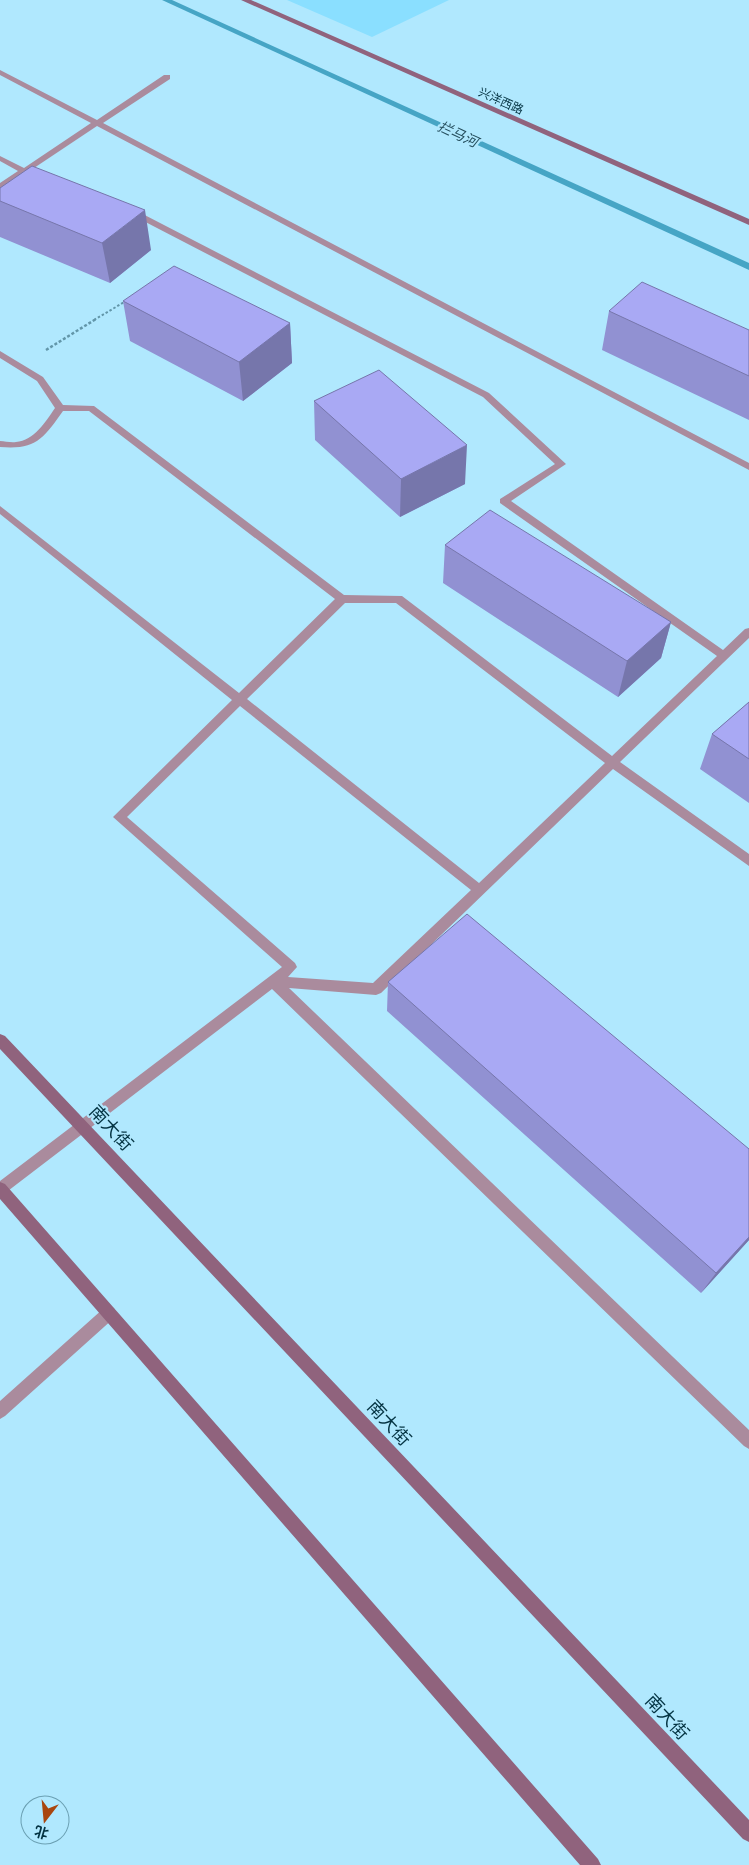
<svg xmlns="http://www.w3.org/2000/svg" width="749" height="1865" viewBox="0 0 749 1865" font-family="Cabin,'Noto Sans SC',sans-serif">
  <rect width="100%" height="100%" fill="#b0e8fe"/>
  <path fill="#8adfff" d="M 287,0 L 449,0 L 372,37 Z"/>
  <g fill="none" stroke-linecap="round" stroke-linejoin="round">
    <path fill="#46a5c5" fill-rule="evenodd" d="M 162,0 L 172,0 L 749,263 L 749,270 Z"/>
    <path stroke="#6296a9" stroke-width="2" stroke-dasharray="2.5 2" stroke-linecap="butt" d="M 94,320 L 126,301"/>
    <path stroke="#6296a9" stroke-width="2.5" stroke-dasharray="3 2" stroke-linecap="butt" d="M 46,350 L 96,319"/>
    <path fill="#aa8b9d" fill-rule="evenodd" d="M 0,70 L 97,120 L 164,75 L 170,75 L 170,79 L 103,123 L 749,463 L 749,470 L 97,126 L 31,170 L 43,174 L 43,178 L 25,174 L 0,189 L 0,183 L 18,171 L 0,161 L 0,156 L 24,168 L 91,123 L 0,75 Z
      M 133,209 L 489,393 L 566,464 L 511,501 L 723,650 L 745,629 L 749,628 L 749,638 L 620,762 L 749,854 L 749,866 L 613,769 L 381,993 L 376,995 L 289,988 L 749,1430 L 749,1449 L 744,1446 L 272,989 L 0,1197 L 0,1181 L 282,967 L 113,817 L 232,700 L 0,514 L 0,506 L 239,693 L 335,599 L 89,411 L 63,411 C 43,439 36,450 0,447 L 0,441 C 5,441 11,443 16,442 C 34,441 46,421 55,408 L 37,381 L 0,358 L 0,351 L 43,377 L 63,405 L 94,406 L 344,595 L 402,596 L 612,756 L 717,656 L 500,503 L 500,499 L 555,464 L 483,397 L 130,214 L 130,210 ZM 345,603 L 396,603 L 605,763 L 479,883 L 247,699 ZM 240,706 L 471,890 L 373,983 L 288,977 L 297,967 L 295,963 L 127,817 Z
      M 109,1306 L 114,1308 L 116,1313 L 114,1318 L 5,1416 L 0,1419 L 0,1401 L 104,1308 Z"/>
    <path fill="#90637d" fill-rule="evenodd" d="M 241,0 L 251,0 L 749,219 L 749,225 Z
      M 0,1034 L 5,1036 L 749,1820 L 749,1842 L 743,1839 L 0,1049 Z
      M 0,1182 L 5,1184 L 598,1859 L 601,1865 L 580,1865 L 0,1199 Z"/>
  </g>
  <path fill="#9191d2" d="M 0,188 L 151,250 L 110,283 L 0,237 Z
    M 123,301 L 290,323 L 292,363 L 243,401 L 130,341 Z
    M 609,311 L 749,330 L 749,420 L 602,350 Z
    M 314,401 L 465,484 L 400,517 L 315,440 Z
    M 445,545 L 671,622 L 661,658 L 618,697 L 443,583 Z
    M 749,702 L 749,803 L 700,769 L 712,734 Z
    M 388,982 L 749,1149 L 749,1240 L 701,1293 L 387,1011 Z"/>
  <path fill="#7676ab" d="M 145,210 L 151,250 L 110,283 L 102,243 Z
    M 290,323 L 292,363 L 243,401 L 239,362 Z
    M 467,445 L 465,484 L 400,517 L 401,479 Z
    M 671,622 L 661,658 L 618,697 L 627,661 Z
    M 749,1237 L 749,1240 L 701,1293 L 716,1273 Z"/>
  <path fill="#a9a9f4" stroke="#7676ab" d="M 32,166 L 145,210 L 102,243 L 0,201 L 0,188 Z
    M 174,266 L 290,323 L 239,362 L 123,301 Z
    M 642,282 L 749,330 L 749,376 L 609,311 Z
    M 379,370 L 467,445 L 401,479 L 314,401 Z
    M 490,510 L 671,622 L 627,661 L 445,545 Z
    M 749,702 L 749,759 L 712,734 Z
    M 467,914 L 749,1149 L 749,1237 L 716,1273 L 388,982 Z"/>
  <g text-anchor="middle" stroke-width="4.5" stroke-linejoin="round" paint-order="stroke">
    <g font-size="12" fill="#043342" stroke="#b0e8fe">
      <text transform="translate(501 101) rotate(24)" y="4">兴洋西路</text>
    </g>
    <g font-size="14" font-style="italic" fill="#254e5d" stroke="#b0e8fe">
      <text transform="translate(458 134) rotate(25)" y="5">拦马河</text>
    </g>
    <g font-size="18" fill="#043342" stroke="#b0e8fe">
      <text transform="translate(111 1128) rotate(47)" y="6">南大街</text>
      <text transform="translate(389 1423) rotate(47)" y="6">南大街</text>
      <text transform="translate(667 1717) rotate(47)" y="6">南大街</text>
    </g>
  </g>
  <g transform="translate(45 1820) rotate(196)"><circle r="24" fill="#b0e8fe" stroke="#6ba0b3"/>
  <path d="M0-4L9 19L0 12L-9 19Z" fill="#a9460f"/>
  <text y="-8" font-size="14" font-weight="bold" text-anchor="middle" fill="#043342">北</text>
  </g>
</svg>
